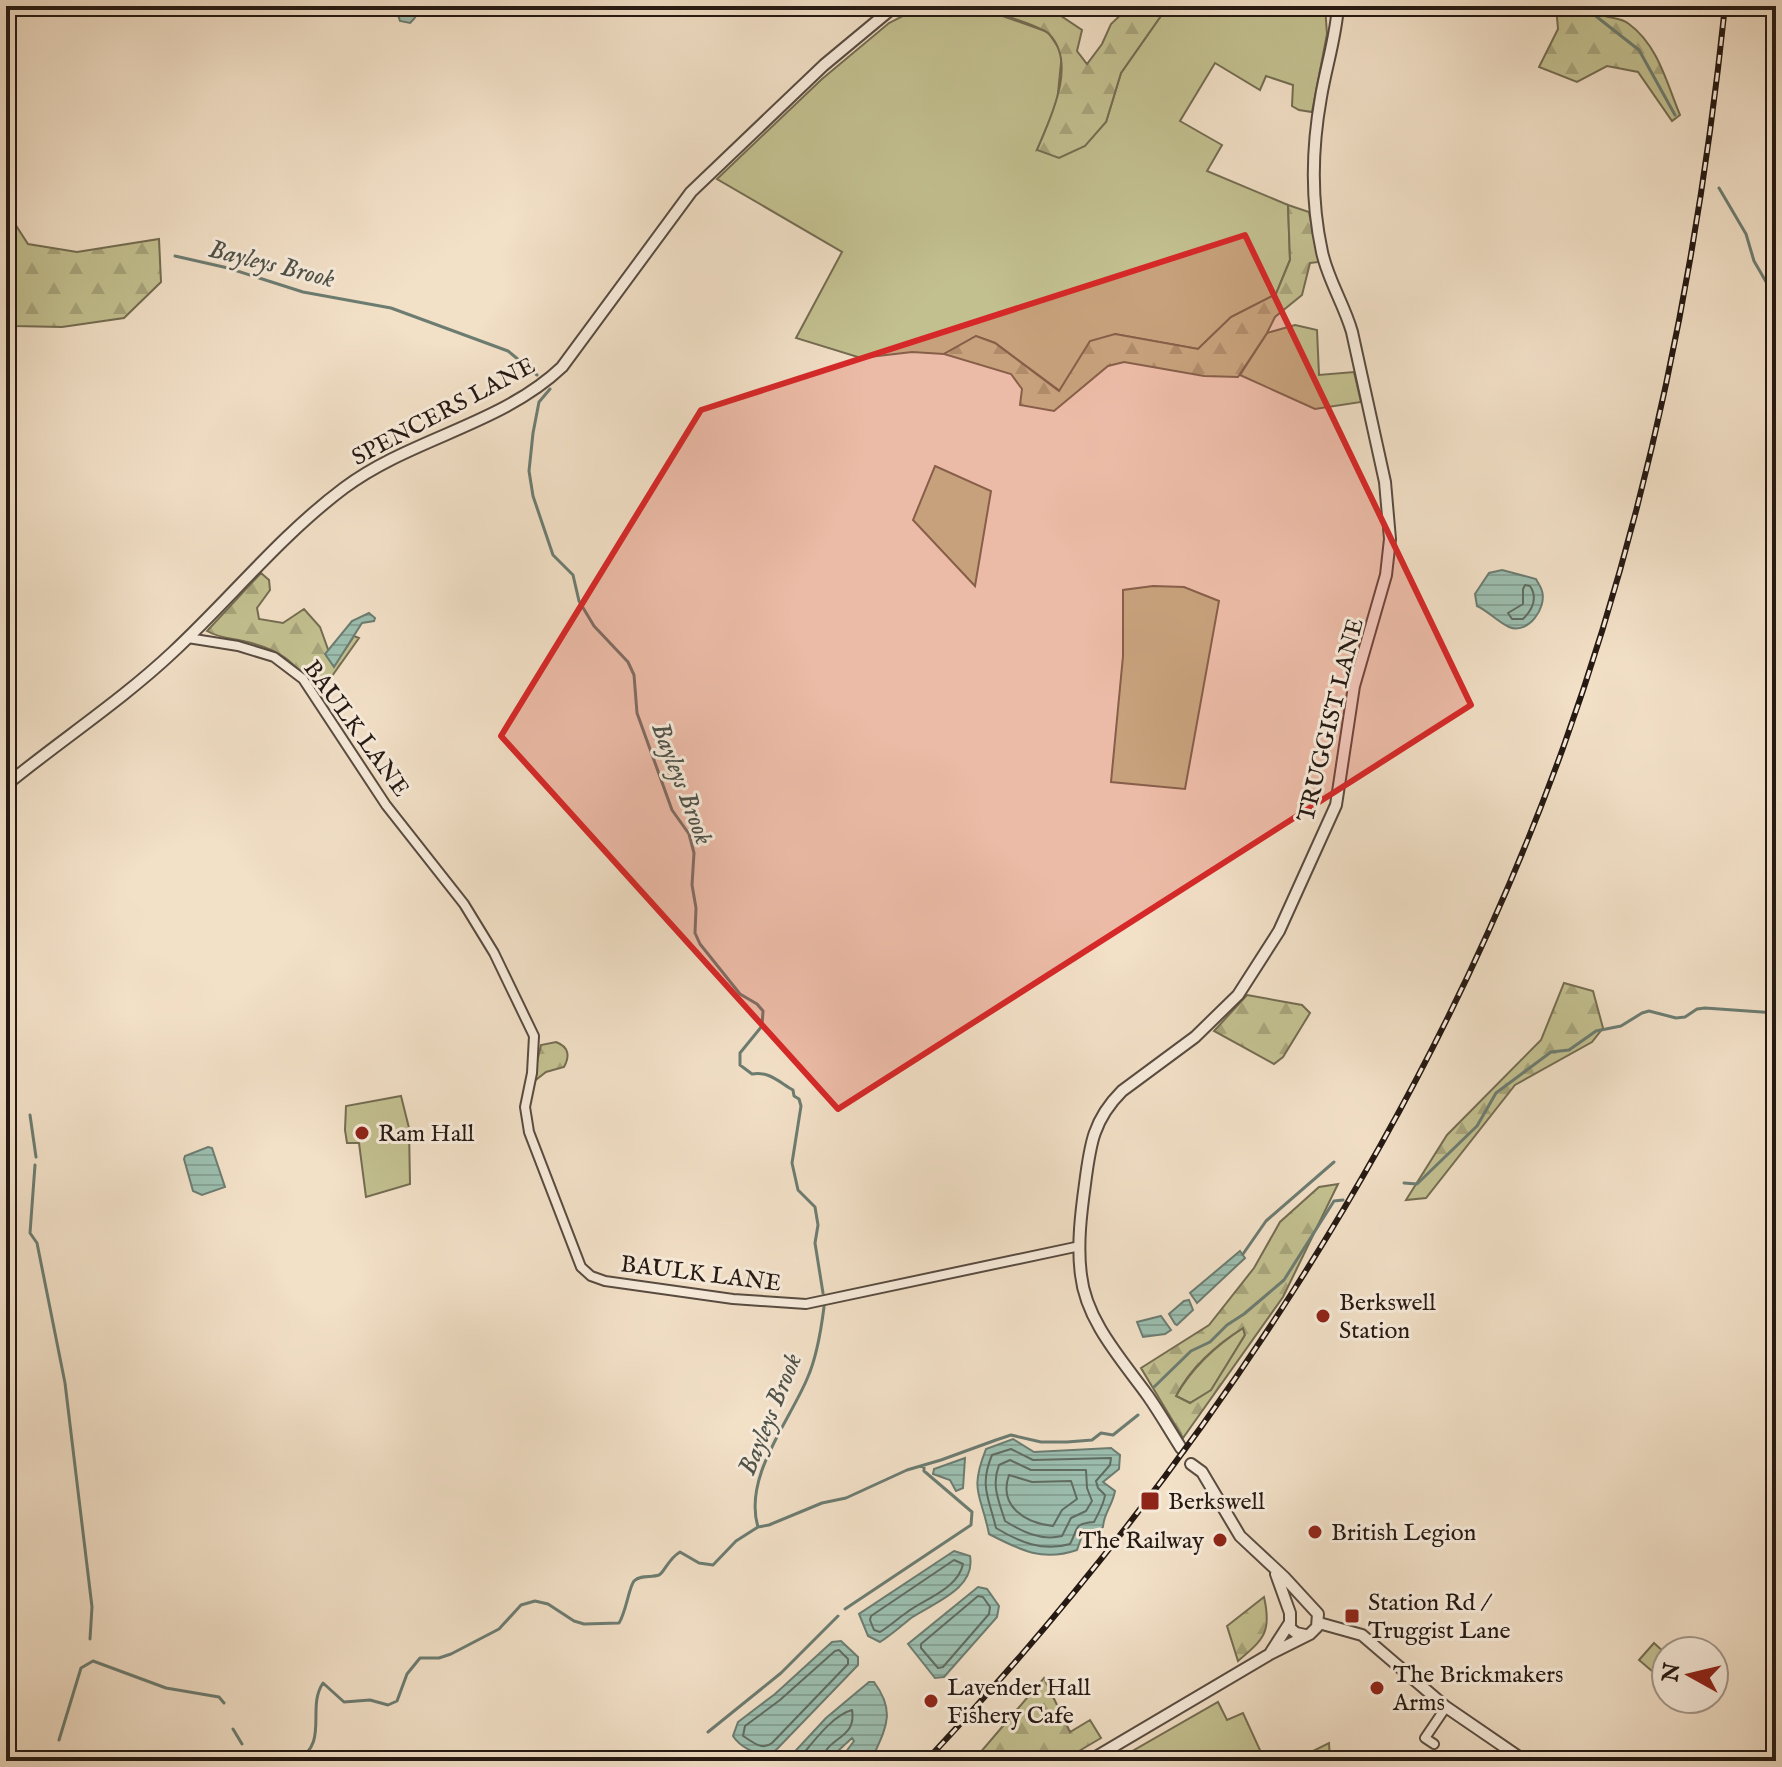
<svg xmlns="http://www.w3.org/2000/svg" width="1782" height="1767" viewBox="0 0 1782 1767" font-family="'IM FELL English',serif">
  <defs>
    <pattern id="forest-firs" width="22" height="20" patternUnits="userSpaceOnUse" patternTransform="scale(2)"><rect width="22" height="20" fill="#c3c090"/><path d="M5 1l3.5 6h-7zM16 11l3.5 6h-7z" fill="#a7a47b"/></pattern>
    <pattern id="water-rules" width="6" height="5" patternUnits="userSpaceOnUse" patternTransform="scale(2)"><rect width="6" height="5" fill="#9cbeaf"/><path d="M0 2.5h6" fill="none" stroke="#86a396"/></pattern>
  </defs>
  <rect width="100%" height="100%" fill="#f2e0c7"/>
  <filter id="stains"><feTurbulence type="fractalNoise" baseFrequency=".0025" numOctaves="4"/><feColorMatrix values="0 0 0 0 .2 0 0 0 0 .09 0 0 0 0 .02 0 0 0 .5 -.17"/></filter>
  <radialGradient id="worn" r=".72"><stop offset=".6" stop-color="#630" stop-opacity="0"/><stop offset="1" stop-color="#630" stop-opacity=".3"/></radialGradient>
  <path fill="#c3c090" stroke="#746c52" stroke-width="2" d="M 922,6 L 974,6 L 1048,32 L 1062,53 L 1057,103 L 1037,150 L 1106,122 L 1121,73 L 1163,13 L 1175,6 L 1325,6 L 1327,34 L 1312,112 L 1299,110 L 1292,106 L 1293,85 L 1266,76 L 1260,90 L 1215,63 L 1180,121 L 1222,145 L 1207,171 L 1288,205 L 1290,260 L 1276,294 L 1231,317 L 1198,349 L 1115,334 L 1060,391 L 995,343 L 976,336 L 944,354 L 912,352 L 861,358 L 796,338 L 842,252 L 717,179 L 822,79 L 889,23 Z
    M 6,308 L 14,326 L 11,390 L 6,389 Z
    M 1295,325 L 1317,330 L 1319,375 L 1354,372 L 1361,402 L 1315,409 L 1240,375 L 1267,333 Z
    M 935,466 L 991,491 L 975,586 L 913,520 Z
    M 1153,586 L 1184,587 L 1219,601 L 1185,789 L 1111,782 L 1123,656 L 1123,590 Z
    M 401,1096 L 409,1128 L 410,1184 L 366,1197 L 359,1143 L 347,1143 L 345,1130 L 346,1106 Z
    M 1243,1328 L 1245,1335 L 1211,1391 L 1190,1403 L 1176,1396 C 1192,1368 1217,1345 1243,1328 Z
    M 1654,1643 L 1666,1654 L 1666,1683 L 1639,1660 Z
    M 1218,1702 L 1227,1720 L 1243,1713 L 1265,1761 L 1115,1761 Z
    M 1329,1743 L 1330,1761 L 1293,1761 Z"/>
  <path fill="url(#forest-firs)" stroke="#746c52" stroke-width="2" fill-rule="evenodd" d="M 974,6 L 1046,6 L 1082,30 L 1077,51 L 1087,64 L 1102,44 L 1111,24 L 1130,6 L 1175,6 L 1163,13 L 1121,73 L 1106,122 L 1085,146 L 1059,158 L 1037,150 C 1050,119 1078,63 1049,34 C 1040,25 989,11 974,6 Z
    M 1556,6 L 1591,6 C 1607,23 1615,14 1629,24 C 1658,45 1667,84 1680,115 L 1672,121 L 1638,72 L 1607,66 L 1577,82 L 1539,67 L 1558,29 Z
    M 1288,205 L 1309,212 L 1319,262 L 1310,263 L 1302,295 L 1275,317 L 1267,333 L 1238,377 L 1204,376 L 1124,362 L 1108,366 L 1054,411 L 1020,405 L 1022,389 L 1011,374 L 944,354 L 976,336 L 995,343 L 1059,391 L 1090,341 L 1115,334 L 1198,349 L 1231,317 L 1276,294 L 1290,260 Z
    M 6,210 L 28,244 L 77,252 L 159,239 L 161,282 L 124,318 L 62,327 L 14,326 L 6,308 Z
    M 261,573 L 269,580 L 270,590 L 257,608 L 259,619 L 283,623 L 304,609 L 320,627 L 334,666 L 354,636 L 359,638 L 320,693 C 293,663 284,650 243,641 C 230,638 219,638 207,631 Z
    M 1564,983 L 1593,991 L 1603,1028 L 1592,1042 L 1515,1085 L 1426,1198 L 1406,1200 L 1447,1135 L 1541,1040 Z
    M 1247,995 L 1302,1005 L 1310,1013 L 1283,1057 L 1274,1064 L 1214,1031 Z
    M 556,1042 C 569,1047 570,1056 564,1067 L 546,1072 L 532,1083 L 541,1045 Z
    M 1338,1184 L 1283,1297 L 1183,1438 L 1141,1368 L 1209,1325 L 1254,1268 L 1280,1222 L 1319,1187 ZM 1243,1328 L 1245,1335 L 1211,1390 L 1190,1403 L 1176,1396 C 1189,1369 1217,1344 1243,1328 Z
    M 1264,1597 C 1272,1632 1264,1639 1238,1661 L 1227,1626 Z
    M 1044,1678 L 1070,1732 L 1090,1720 L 1101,1738 L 1062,1761 L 973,1761 Z"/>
  <path fill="url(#water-rules)" stroke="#6c7c71" stroke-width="2" d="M 402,6 L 416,6 C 420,13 415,18 410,23 L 400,21 L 398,15 Z
    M 1502,570 L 1536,579 C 1538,583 1541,587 1542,591 C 1547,608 1528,635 1509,627 C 1498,622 1488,611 1477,606 L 1475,594 L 1489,573 Z
    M 369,613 L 375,618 L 374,621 L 362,623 L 334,667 L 325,654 L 352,621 Z
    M 208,1147 L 212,1148 L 225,1187 L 202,1195 L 193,1191 L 184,1159 L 185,1156 Z
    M 1240,1251 L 1245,1258 L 1197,1303 L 1190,1293 Z
    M 1189,1300 L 1193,1310 L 1177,1325 L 1175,1324 L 1169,1314 L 1184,1301 Z
    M 1161,1316 L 1171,1330 L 1165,1334 L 1143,1337 L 1137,1322 Z
    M 1013,1439 L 1034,1452 L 1111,1448 L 1120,1455 L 1119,1469 L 1103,1482 L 1115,1491 C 1112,1507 1104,1512 1103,1527 L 1095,1532 L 1084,1530 L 1077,1550 C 1042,1562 1020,1550 989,1534 C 981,1493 969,1492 986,1449 Z
    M 965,1458 L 963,1488 L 956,1491 L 950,1480 L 933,1474 L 934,1469 Z
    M 954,1551 L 970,1556 C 976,1589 933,1603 911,1618 C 901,1626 891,1635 880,1642 L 868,1636 L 859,1614 Z
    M 978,1587 L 987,1589 L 999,1606 L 997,1617 L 944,1677 L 935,1678 L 908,1644 Z
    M 841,1641 L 858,1657 L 858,1665 L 777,1749 L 768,1756 C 755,1754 740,1747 733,1736 L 738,1722 L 775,1694 L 832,1642 Z
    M 869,1682 L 874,1682 C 897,1713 885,1729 871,1761 L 839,1761 L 854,1741 L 852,1738 L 827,1761 L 786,1761 L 826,1718 Z"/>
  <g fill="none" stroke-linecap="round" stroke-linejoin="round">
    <path stroke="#606c61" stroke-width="2" d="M 1525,585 L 1530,586 C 1538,598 1533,609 1523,619 L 1512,619 L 1508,613 L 1523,604 L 1523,589 Z
      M 1011,1449 L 1033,1460 L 1111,1458 L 1110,1465 L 1096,1481 L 1098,1488 L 1105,1495 C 1104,1504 1098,1514 1094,1522 C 1073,1524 1079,1527 1070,1544 C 1043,1552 1019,1542 996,1528 C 989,1498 979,1486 992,1455 Z
      M 1010,1460 L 1031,1470 L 1086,1470 L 1087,1488 L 1092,1501 L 1086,1511 L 1071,1518 L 1062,1536 C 1041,1541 1023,1532 1005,1521 C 999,1501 991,1486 999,1465 Z
      M 1009,1475 L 1032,1482 L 1071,1481 L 1077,1499 L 1062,1510 L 1053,1526 C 1025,1523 998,1506 1009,1475 Z
      M 954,1560 L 963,1564 C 958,1589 924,1599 906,1613 C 897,1619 890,1626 880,1632 L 874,1630 L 870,1620 L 871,1616 Z
      M 978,1596 L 983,1597 L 990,1607 L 989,1614 L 943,1667 L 938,1668 L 921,1648 L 921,1644 Z
      M 839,1650 L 848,1659 L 848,1664 L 772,1743 C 762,1751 753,1742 743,1736 L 745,1726 L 780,1700 L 835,1651 Z
      M 797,1761 C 811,1745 832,1715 852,1710 C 857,1740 826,1736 822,1761"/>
    <path stroke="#6c7c71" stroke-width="3" d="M 1583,6 L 1639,50 L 1675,115
      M 1719,188 L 1746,234 L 1754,261 L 1776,299
      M 175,256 L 228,268 L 303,292 L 391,308 L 508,351 L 537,375
      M 550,389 L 539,402 L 533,433 L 529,471 L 533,496 L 553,555 L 573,575 L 579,601 L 594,626 L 628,662 L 634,675 L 637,713 L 672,810 L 689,834 L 694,853 L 692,885 L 696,908 L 695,933 L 700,944 L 740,994 L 757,1004 L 763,1011 L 762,1026 L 740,1053 L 740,1065 L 752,1074 C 769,1071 779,1082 793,1090 L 794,1096 L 799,1099 L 801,1106 L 792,1163 L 798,1190 L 815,1207 L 818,1225 L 815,1243 L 823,1293
      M 30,1115 L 36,1157
      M 35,1165 L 30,1233 L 37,1243 L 65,1383 L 92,1607 L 90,1639
      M 1404,1183 L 1417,1184 L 1477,1126 L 1496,1093 L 1551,1052 L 1569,1050 L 1596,1031 L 1621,1026 L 1642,1013 L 1649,1011 L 1676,1018 L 1685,1017 L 1697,1009 L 1705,1008 L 1776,1013
      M 1243,1254 L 1266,1221 L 1334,1162
      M 1154,1387 L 1191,1351 L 1210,1342 L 1227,1325 L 1244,1314 L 1284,1280 L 1334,1201 L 1343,1200
      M 758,1527 C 743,1477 789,1422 807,1379 C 817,1357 821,1331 824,1307
      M 845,1609 L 971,1525 L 972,1512 L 924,1471 L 924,1465
      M 233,1729 L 242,1744
      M 708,1732 L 781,1673 L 838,1616
      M 59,1740 L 81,1668 L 93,1661 L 166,1688 L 219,1697 L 224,1703
      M 253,1755 L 259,1759 L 276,1761
      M 296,1761 C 330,1743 306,1708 323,1683 L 344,1702 L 370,1700 L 388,1705 L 397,1701 L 407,1674 L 420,1658 L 439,1658 L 451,1654 L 499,1629 L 521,1605 L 535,1601 L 548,1604 L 574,1621 L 584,1624 L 619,1623 C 626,1612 629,1587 634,1581 C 641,1574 651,1578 659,1575 C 664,1573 668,1559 680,1552 L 699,1563 L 713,1565 L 736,1541 L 758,1527 L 769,1525 L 822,1503 L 846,1498 L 907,1470 L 941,1460 L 996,1440 L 1011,1435 L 1041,1442 L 1067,1442 L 1092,1440 L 1101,1433 L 1113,1435 L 1138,1415"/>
    <defs>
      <path id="minor" d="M 188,638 L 238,646 L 274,657 L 303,679 L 386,805 L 464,904 L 494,953 L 534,1036 L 532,1073 L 525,1107 L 529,1132 L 581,1267 L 591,1276 L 605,1281 L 733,1299 L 806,1304 L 1080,1246
        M 1772,1627 L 1776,1628
        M 1434,1744 L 1425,1738 L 1446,1707
        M 1762,1761 L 1776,1756"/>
      <path id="tertiary" d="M 6,785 C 61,740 122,700 173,652 C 231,598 280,536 344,488 C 411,438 501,425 562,367 L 691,192 L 824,65 L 889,11 L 899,6
        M 1181,1448 C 1170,1431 1160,1413 1148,1396 C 1122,1360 1086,1321 1081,1275 C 1077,1245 1081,1213 1085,1184 C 1090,1145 1093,1120 1122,1091 L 1195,1037 L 1238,995 L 1279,931 L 1336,805 L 1354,686 L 1386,575 L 1390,539 L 1385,482 L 1352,332 C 1344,304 1328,280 1322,252 C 1311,202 1312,147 1321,97 C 1326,67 1336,37 1338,6
        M 1276,1574 L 1290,1613 L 1290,1628 L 1296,1633 L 1305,1635
        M 1319,1623 L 1362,1635 L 1446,1707 L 1525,1761
        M 1271,1652 L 1289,1624
        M 1089,1761 L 1270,1654 L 1310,1634 L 1317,1627 L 1318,1614 L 1284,1577 L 1240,1536 L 1202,1472 L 1191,1464"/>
    </defs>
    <use href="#minor" stroke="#584b40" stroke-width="12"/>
    <use href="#tertiary" stroke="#584b40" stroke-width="14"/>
    <use href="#minor" stroke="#f7ebdb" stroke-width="8"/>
    <use href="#tertiary" stroke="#f7ebdb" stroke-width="10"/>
    <defs>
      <path id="rail" d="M 926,1761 C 1200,1469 1426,1126 1563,748 C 1649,510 1699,257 1725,6"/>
    </defs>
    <use href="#rail" stroke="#251913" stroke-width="6"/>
    <use href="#rail" stroke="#f7ebdb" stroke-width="3" stroke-dasharray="9" stroke-linecap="butt"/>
  </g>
  <path fill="#d62828" fill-opacity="0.2" stroke="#d62828" stroke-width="6" stroke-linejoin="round" d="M 1245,235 L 1471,705 L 838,1109 L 501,736 L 701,410 Z"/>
  <g fill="#8f2418" stroke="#f7ebdb" stroke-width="3">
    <circle cx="362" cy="1133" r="8"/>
    <circle cx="1323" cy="1316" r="8"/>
    <rect x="1140" y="1491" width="20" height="20" rx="4"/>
    <circle cx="1315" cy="1532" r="8"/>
    <circle cx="1220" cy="1540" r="8"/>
    <rect x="1344" y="1608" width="16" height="16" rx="4"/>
    <circle cx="1377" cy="1688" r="8"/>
    <circle cx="931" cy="1701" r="8"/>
  </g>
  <g text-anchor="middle" stroke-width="6" stroke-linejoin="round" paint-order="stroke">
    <g font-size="24" fill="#251913" stroke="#f7ebdb">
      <text transform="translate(443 411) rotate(-28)" y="8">SPENCERS LANE</text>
      <text transform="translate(1330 720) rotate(-76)" y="8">TRUGGIST LANE</text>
      <text transform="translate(357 728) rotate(54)" y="8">BAULK LANE</text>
      <text transform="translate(701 1273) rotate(7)" y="8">BAULK LANE</text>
    </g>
    <g font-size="24" fill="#251913" stroke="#f7ebdb" text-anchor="start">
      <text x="378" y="1141">Ram Hall</text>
      <text x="1339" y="1310">Berkswell<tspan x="1339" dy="28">Station</tspan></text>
      <text x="1168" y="1509">Berkswell</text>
      <text x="1331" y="1540">British Legion</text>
      <text x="1204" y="1548" text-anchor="end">The Railway</text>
      <text x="1368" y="1610">Station Rd /<tspan x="1368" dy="28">Truggist Lane</tspan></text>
      <text x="1393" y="1682">The Brickmakers<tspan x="1393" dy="28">Arms</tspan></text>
      <text x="947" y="1695">Lavender Hall<tspan x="947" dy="28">Fishery Cafe</tspan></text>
    </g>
    <g font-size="26" font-style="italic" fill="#4f534a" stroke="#f7ebdb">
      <text transform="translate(272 263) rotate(14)" y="9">Bayleys Brook</text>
      <text transform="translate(683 783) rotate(69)" y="9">Bayleys Brook</text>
      <text transform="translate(769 1414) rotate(-68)" y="9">Bayleys Brook</text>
    </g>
  </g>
  <rect width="1782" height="1767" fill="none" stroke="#f2e0c7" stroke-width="32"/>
  <rect x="8" y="8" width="1766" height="1751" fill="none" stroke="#251913" stroke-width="4"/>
  <rect x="16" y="16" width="1750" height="1735" fill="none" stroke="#251913" stroke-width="2"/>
  <g transform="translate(1690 1675) rotate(278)"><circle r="38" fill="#f7ebdb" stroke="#a3978b" stroke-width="2"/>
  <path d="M0-6L14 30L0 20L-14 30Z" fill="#8f2418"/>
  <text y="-12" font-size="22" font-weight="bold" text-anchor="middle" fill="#251913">N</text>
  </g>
  <rect width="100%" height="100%" filter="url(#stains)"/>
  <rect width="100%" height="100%" fill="url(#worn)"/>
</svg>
